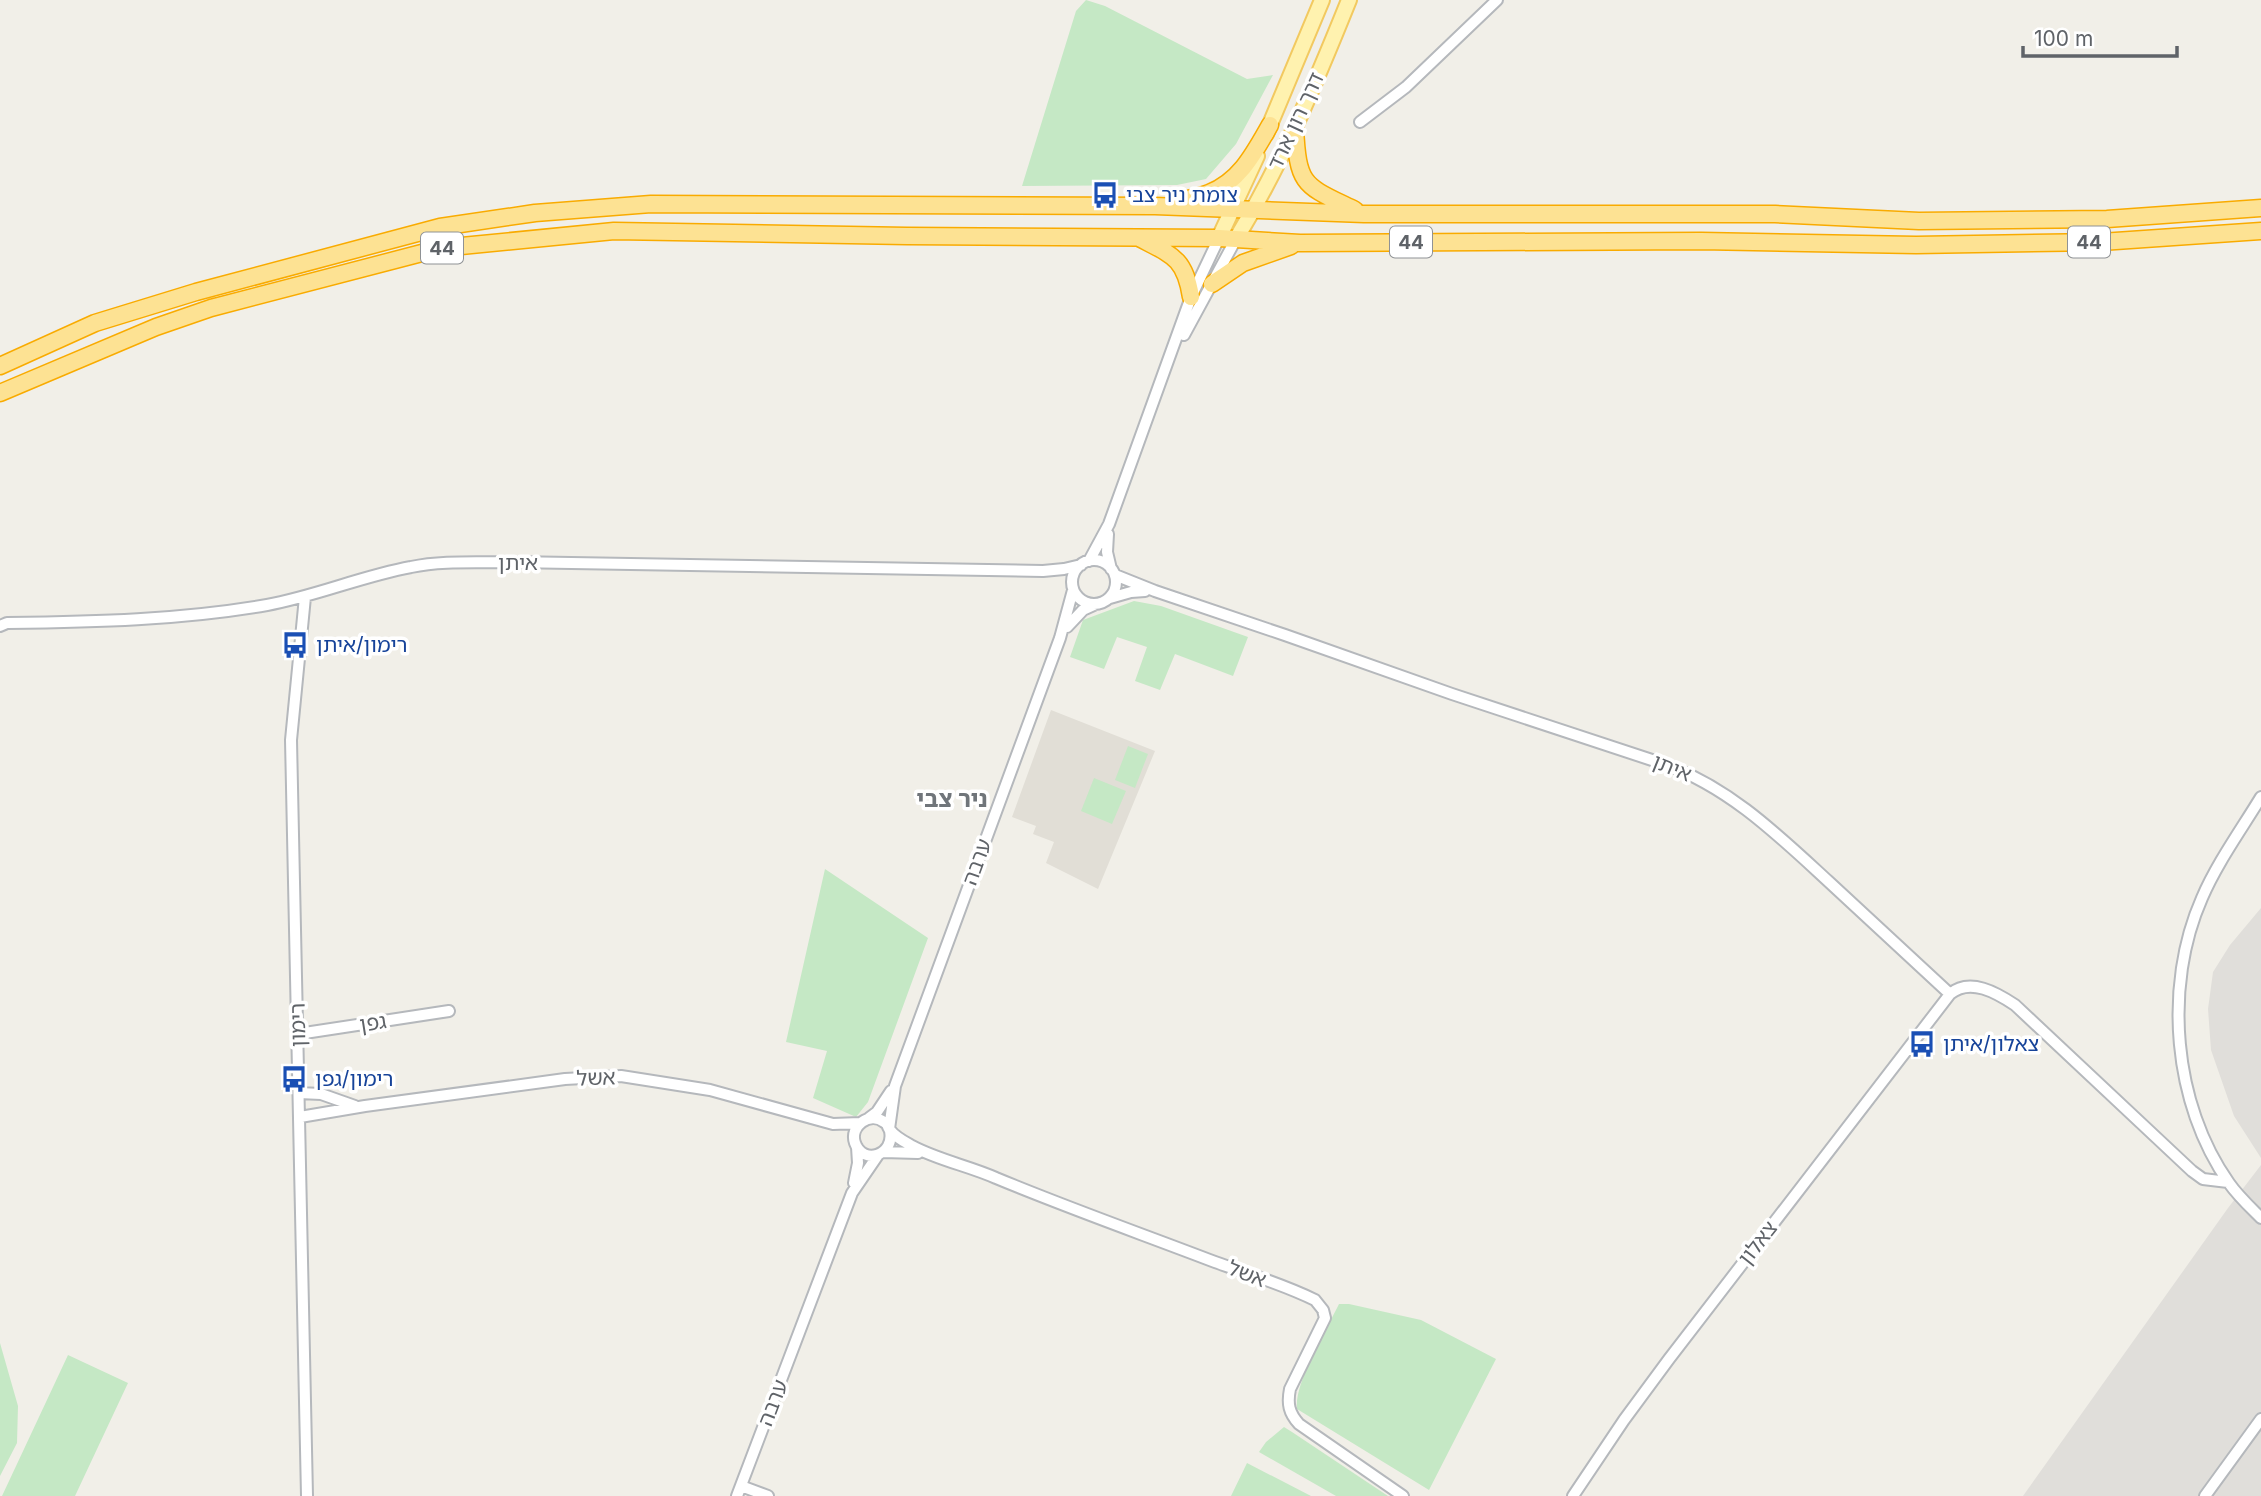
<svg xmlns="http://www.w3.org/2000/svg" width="2261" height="1496" viewBox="0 0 2261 1496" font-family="Inter,'Noto Sans Hebrew',sans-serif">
  <rect width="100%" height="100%" fill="#f1efe8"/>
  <path fill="#e0deda" d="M 2261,908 L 2261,1158 L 2234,1116 L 2211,1050 L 2208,1009 L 2213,972 L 2230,945 Z
    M 2261,1165 L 2261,1496 L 2023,1496 L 2228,1208 Z"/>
  <path fill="#e1ded6" d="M 1051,710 L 1155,751 L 1098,889 L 1046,863 L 1054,842 L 1033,834 L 1036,826 L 1012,817 Z"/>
  <path fill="#c5e8c5" d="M 1086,0 L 1105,6 L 1247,79 L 1273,75 L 1236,144 L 1206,179 L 1177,185 L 1022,186 L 1076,11 Z
    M 1134,601 L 1161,606 L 1248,637 L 1233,676 L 1175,654 L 1160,690 L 1135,681 L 1147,647 L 1117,637 L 1104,669 L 1070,657 L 1083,620 Z
    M 1128,746 L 1148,754 L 1135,788 L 1115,780 Z
    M 1094,778 L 1126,791 L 1112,824 L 1081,811 Z
    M 825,869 L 928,938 L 868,1102 L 856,1117 L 813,1098 L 827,1051 L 786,1042 Z
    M 1339,1304 L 1349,1304 L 1421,1320 L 1496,1359 L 1429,1490 L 1297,1409 C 1294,1383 1327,1329 1339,1304 Z
    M 0,1343 L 18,1406 L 17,1443 L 0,1476 Z
    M 68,1355 L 128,1383 L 75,1496 L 2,1496 Z
    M 1284,1427 L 1292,1432 L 1388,1496 L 1336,1496 L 1259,1452 L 1266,1442 Z
    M 1247,1463 L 1311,1496 L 1231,1496 Z"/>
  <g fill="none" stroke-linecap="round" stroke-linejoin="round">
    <defs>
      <path id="minor" d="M 1360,122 L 1406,87 L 1497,0
        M 1184,335 L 1236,239
        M 1108,534 L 1107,552 L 1111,569
        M1072 582a22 22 0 1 1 44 0a22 22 0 1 1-44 0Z
        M 1089,561 L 1109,524 L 1191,297 L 1219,238
        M 1115,575 L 1155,591 L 1285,635 L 1452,694 L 1664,764 C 1729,787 1778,835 1828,881 C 1869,919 1909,956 1950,994
        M 305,597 L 291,740 L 307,1496
        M 1110,598 L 1131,592 L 1145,591
        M 0,626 L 7,623 C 94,622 181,620 267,605 C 316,596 362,576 411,567 C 444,560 479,563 512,562 L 1043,571 L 1064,569 L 1081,565
        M 1067,627 L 1083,610 L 1094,605
        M 2261,797 C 2241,830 2217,863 2202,898 C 2163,986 2173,1104 2229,1183 C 2238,1196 2250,1207 2261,1218
        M 298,1034 L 449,1011
        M 299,1093 L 321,1094 L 355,1106
        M 300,1117 L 365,1106 L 565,1079 L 621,1076 L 710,1090 L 833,1124 L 860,1123
        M 869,1118 L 877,1112 L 891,1091
        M 889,1129 L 895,1086 L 1060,638 L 1073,590
        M 890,1131 C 895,1155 863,1166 855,1143 C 849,1126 870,1111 884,1122 C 891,1127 885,1124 890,1130 C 895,1137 905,1142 912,1146 C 938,1160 969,1166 996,1178 C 1068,1208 1142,1234 1215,1262 C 1248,1274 1283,1284 1315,1300 L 1323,1310 L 1325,1318 L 1290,1389 C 1287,1404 1289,1413 1299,1424 L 1403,1496
        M 883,1152 L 918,1153
        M 854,1183 L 858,1163 L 857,1147
        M 741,1486 L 768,1496
        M 737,1496 L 852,1193 L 878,1155
        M 1573,1496 L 1624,1420 L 1669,1359 L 1950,994 C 1970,977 1997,993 2015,1005 L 2192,1171 L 2203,1179 L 2228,1182
        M 2205,1496 L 2261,1419"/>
      <path id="major" d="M 1266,134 L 1322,0
        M 1219,238 L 1257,156
        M 1236,239 C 1282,163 1316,82 1349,0"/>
      <path id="highway" d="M 1295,128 C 1298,187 1304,185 1355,210
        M 1177,201 C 1187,199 1199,197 1209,193 C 1240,181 1254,153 1270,125
        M 1139,238 C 1172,255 1185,258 1191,297
        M 1212,284 L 1243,263 L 1291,246
        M 0,366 L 95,323 L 196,292 L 440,227 L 535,213 L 651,204 L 1155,206 L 1364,214 L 1775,214 L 1919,221 L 2107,219 L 2261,208
        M 0,393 L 156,327 L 211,308 L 441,248 L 614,231 L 907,236 L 1219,238 L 1300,243 L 1701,241 L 1916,245 L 2101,242 L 2261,231"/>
    </defs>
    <use href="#minor" stroke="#b5b8bc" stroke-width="14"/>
    <use href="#major" stroke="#f2c960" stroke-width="18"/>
    <use href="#highway" stroke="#f9ab00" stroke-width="19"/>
    <use href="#minor" stroke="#fff" stroke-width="10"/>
    <use href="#major" stroke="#fff2af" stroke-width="14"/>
    <use href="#highway" stroke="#fde293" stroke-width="16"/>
  </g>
  <defs>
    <symbol id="bus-bare" viewBox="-9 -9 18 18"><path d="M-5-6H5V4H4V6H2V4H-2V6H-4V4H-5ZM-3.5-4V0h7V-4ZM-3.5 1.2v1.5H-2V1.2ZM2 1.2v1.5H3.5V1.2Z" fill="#1a4fb4" stroke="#fff" stroke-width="2.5" paint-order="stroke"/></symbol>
  </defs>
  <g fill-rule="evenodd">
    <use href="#bus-bare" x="1086" y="176" width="38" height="38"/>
    <use href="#bus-bare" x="276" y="626" width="38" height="38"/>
    <use href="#bus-bare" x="1903" y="1025" width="38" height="38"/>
    <use href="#bus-bare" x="275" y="1060" width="38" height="38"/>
  </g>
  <g text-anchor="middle" stroke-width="7" stroke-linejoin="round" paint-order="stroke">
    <g fill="#fff" stroke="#8f9295" stroke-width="2">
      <rect x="1390" y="226.5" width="42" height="31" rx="5"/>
      <rect x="2068" y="226.5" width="42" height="31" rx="5"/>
      <rect x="421" y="232.5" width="42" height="31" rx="5"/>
    </g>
    <g font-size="19" font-weight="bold" fill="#5f6368">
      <text x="1411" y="249">44</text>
      <text x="2089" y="249">44</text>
      <text x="442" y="255">44</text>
    </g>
    <g font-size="21" fill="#5f6368" stroke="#fff">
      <text transform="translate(1296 121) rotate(-65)" y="7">דרך רון ארד</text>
      <text x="518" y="570">איתן</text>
      <text transform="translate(1672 768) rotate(22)" y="7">איתן</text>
      <text transform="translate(977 862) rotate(-70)" y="7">ערבה</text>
      <text transform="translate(373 1023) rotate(-9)" y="7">גפן</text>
      <text transform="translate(298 1025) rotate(-91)" y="7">רימון</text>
      <text transform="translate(596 1078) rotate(-2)" y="7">אשל</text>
      <text transform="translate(1758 1243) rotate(-52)" y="7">צאלון</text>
      <text transform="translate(1247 1274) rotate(21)" y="7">אשל</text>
      <text transform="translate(773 1403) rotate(-69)" y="7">ערבה</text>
    </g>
    <g font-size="21" fill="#164399" stroke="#fff" text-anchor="start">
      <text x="1126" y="202">צומת ניר צבי</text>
      <text x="316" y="652">רימון/איתן</text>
      <text x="1943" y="1051">צאלון/איתן</text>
      <text x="315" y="1086">רימון/גפן</text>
    </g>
    <g font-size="24" font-weight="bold" fill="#70757a" stroke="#fff">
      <text x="952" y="807">ניר צבי</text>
    </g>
  </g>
  <path d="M2023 46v10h154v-10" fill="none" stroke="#5f6368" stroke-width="3.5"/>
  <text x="2034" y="46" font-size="21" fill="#5f6368" stroke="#ffffff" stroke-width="5" paint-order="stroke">100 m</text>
</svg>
